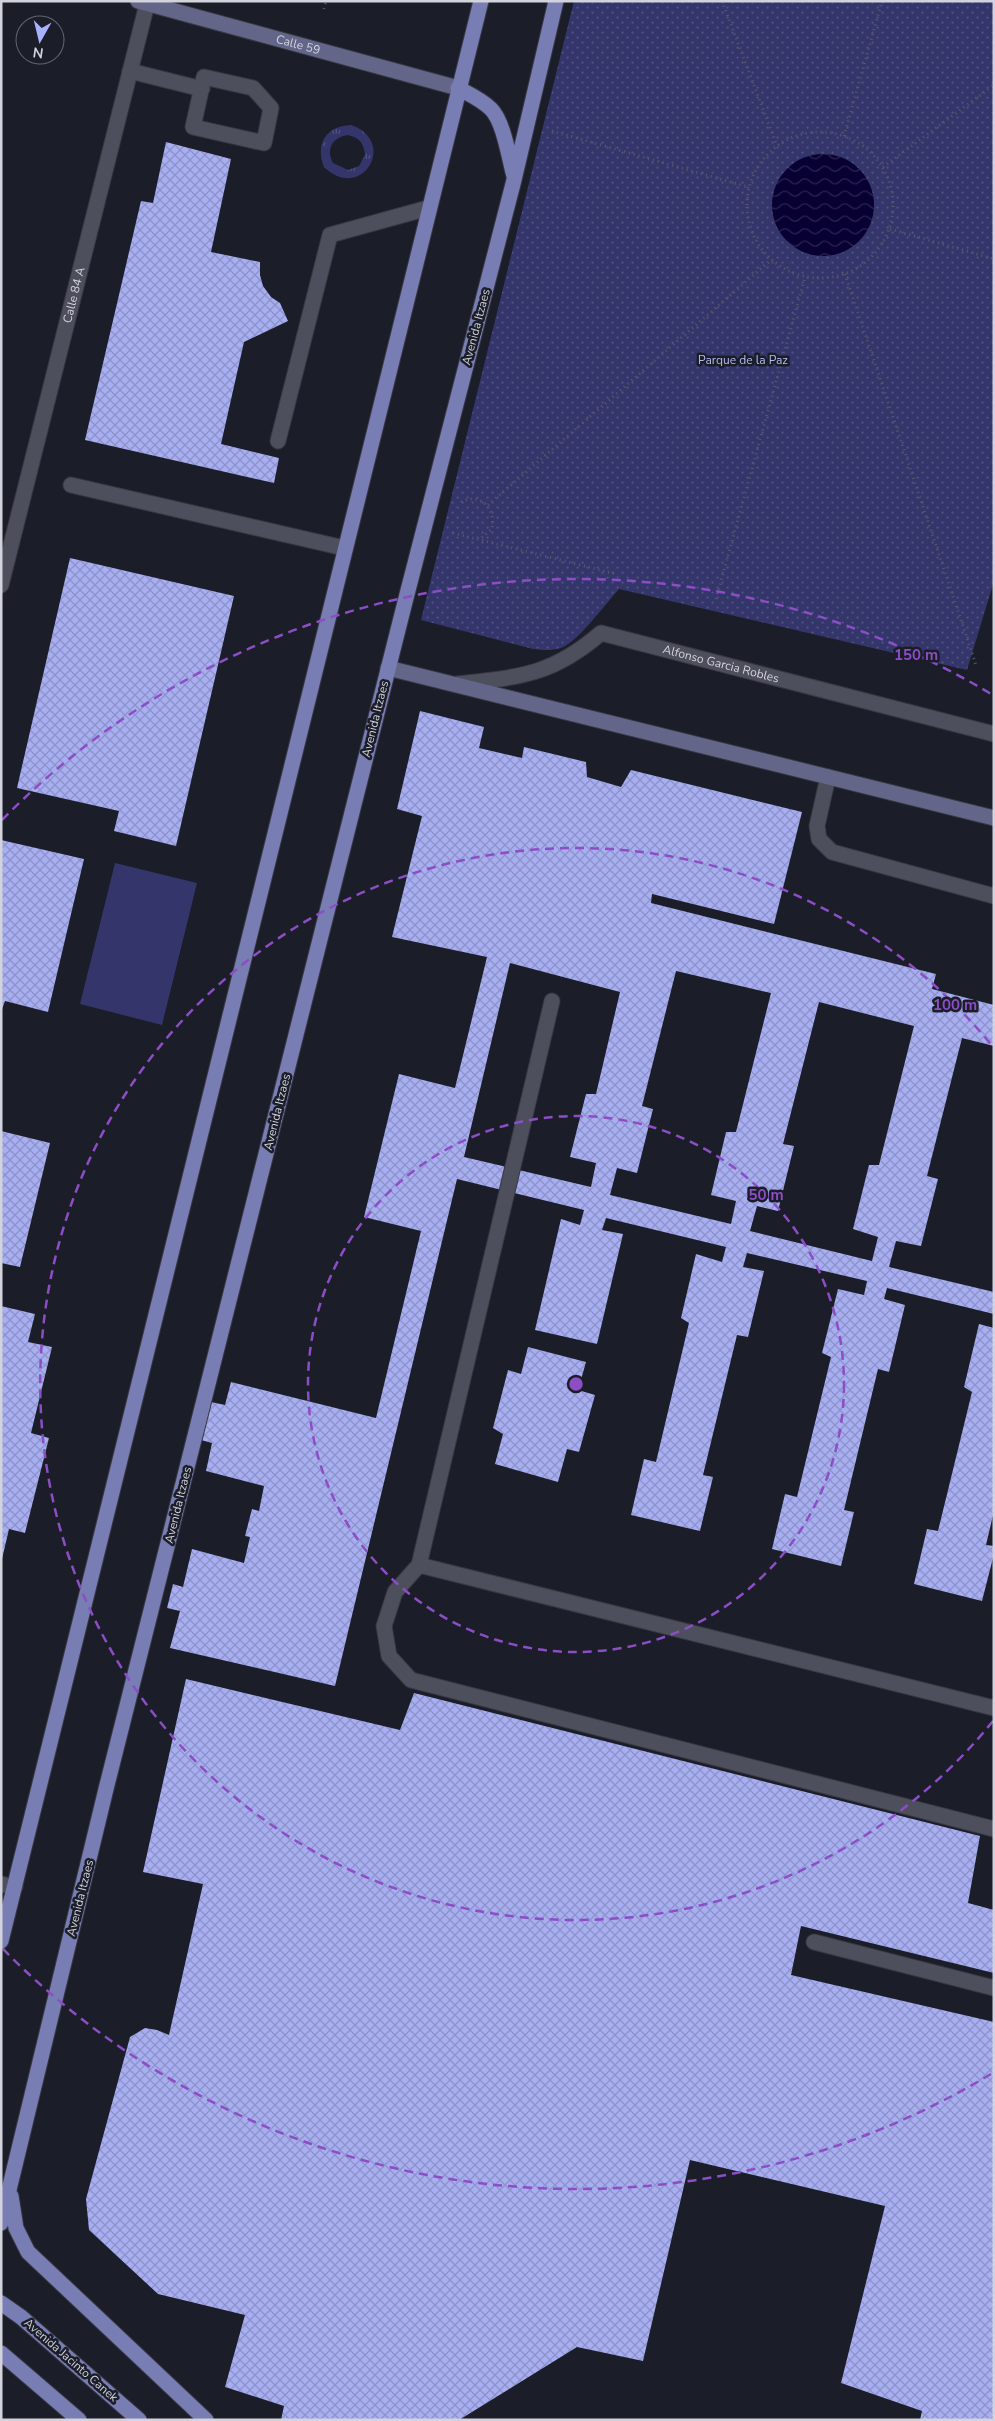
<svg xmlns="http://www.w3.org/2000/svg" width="995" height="2421" viewBox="0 0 995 2421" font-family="'Nunito Sans',sans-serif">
  <defs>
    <pattern id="grass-tufts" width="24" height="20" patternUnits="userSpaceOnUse" patternTransform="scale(1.25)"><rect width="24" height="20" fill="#34366b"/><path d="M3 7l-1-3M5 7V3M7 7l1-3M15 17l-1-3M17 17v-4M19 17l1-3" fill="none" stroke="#505280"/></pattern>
    <pattern id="park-dots" width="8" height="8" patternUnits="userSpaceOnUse" patternTransform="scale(1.25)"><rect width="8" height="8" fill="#34366b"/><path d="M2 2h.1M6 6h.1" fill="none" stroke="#505280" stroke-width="1.8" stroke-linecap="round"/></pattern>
    <pattern id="water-waves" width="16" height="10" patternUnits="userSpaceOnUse" patternTransform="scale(1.25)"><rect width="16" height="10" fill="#080032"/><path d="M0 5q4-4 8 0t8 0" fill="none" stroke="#2b244f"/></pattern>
    <pattern id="building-cross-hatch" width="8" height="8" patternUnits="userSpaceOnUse" patternTransform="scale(1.25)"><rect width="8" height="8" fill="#a7aef2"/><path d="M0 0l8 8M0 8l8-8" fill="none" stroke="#8d92c6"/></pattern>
  </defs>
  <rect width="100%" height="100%" fill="#1b1d29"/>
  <path fill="url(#grass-tufts)" fill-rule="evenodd" d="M 351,125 C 399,142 361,203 324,167 C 315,144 326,126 351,125 ZM 347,135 C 359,137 364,143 365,155 L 359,166 L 348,170 L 333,163 C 326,149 332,138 347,135 Z"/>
  <path fill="url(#park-dots)" d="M 574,1 L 994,1 L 994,581 L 967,670 L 619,589 C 606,603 578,642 561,648 C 551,651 543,650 533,649 L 421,620 Z"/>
  <path fill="#34366b" d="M 115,863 L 197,883 L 162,1025 L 80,1004 Z"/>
  <path fill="url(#water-waves)" d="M772 205a51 51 0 1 1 102 0a51 51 0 1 1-102 0Z"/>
  <path fill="url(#building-cross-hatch)" fill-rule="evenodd" d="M 166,142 L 231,159 L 211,252 L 260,262 L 260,275 L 263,286 L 271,297 L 280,303 L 288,321 L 244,342 L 221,444 L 279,458 L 274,483 L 85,440 L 141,201 L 153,203 Z
    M 70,558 L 234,596 L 176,846 L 114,831 L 119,811 L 17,788 Z
    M 420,711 L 484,727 L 479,748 L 522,758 L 524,747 L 586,762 L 587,777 L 621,787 L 631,770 L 802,812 L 774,924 L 652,894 L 651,903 L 936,974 L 932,989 L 994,1005 L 994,1046 L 962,1038 L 927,1176 L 938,1179 L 921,1246 L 896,1241 L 889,1267 L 994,1292 L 994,1314 L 887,1288 L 884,1299 L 905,1305 L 889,1372 L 878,1369 L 844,1510 L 854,1512 L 841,1566 L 772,1549 L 785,1494 L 797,1497 L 831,1357 L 822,1353 L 838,1289 L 864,1295 L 867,1281 L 747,1253 L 743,1267 L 764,1271 L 748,1337 L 737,1335 L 703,1475 L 713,1477 L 700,1531 L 631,1515 L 644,1459 L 656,1462 L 689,1323 L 681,1318 L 696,1254 L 722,1262 L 726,1247 L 606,1218 L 602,1230 L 623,1234 L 597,1344 L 535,1330 L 561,1219 L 580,1225 L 584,1210 L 457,1179 L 335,1686 L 170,1648 L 180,1611 L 167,1608 L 173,1584 L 183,1587 L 192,1549 L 244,1563 L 250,1537 L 245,1536 L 252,1509 L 259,1511 L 264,1486 L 206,1471 L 212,1443 L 201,1440 L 211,1402 L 225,1405 L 231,1382 L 376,1418 L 421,1231 L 364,1217 L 399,1074 L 455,1088 L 487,957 L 392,937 L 422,816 L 397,809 ZM 510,963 L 620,992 L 596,1094 L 586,1094 L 570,1157 L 596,1163 L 591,1187 L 464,1157 ZM 676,971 L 771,993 L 736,1132 L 726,1132 L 711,1195 L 736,1201 L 731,1224 L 610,1195 L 617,1168 L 637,1173 L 653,1109 L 642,1106 ZM 819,1002 L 914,1026 L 879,1165 L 869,1165 L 853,1229 L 878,1237 L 872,1261 L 750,1231 L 757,1206 L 778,1211 L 794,1146 L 783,1144 Z
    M 1,840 L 84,859 L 48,1012 L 5,1001 L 1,1012 Z
    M 1,1131 L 50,1143 L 20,1267 L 1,1263 Z
    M 1,1306 L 35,1314 L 28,1342 L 52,1347 L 31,1433 L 49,1438 L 25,1533 L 9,1529 L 2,1559 Z
    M 979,1324 L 994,1328 L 994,1511 L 986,1545 L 994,1546 L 994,1554 L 982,1601 L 914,1584 L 927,1529 L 938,1531 L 972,1392 L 964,1387 Z
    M 528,1347 L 586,1362 L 578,1390 L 595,1395 L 579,1452 L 567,1449 L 558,1482 L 495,1464 L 503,1434 L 493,1428 L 508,1370 L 521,1374 Z
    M 186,1679 L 400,1730 L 414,1693 L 980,1836 L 968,1903 L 994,1910 L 994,1973 L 801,1926 L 791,1975 L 994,2022 L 994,2420 L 920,2420 L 922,2411 L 841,2383 L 885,2206 L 690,2160 L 643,2361 L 577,2347 L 459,2420 L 281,2420 L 284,2406 L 225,2387 L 245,2315 L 158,2294 L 89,2230 L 86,2199 L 130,2037 L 145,2028 L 157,2030 L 169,2035 L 203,1884 L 143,1872 Z"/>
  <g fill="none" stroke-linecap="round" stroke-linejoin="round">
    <defs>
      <path id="lane" d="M 130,71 L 202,89
        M 204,77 L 253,88 L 271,108 L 264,143 L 193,127 Z
        M 278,441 L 330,235 L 428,208
        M 71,485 L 344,548
        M 828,777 L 817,826 L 819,839 L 832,852 L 994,896
        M 814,1942 L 994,1988"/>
      <g id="street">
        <path id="s1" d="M 1,585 L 147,4"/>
        <path id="s2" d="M 457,684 C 519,677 551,676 601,633 L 994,734"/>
        <path d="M 552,1001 L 419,1565 L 395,1592 L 384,1626 L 389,1656 L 411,1680 L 994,1829"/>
        <path d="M 419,1565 L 994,1708"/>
        <path d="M 1,1884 L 15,1887"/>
      </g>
      <g id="secondary">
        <path id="s3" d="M 138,1 L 458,88"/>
        <path d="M 388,668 L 994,818"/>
      </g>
      <path id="primary" d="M 458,88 C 469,94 482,100 491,109 C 504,122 509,159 514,176
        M 1,1941 L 481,1
        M 11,2196 L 16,2228 L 28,2252 L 206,2420
        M 1,2223 L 106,1789 L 405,602 L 514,180 L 556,1
        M 1,2303 L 21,2317 L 139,2420
        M 1,2353 L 79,2420"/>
    </defs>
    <use href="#lane" stroke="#373842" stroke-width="17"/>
    <use href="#street" stroke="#373842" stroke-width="17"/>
    <use href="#secondary" stroke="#373842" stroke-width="17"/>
    <use href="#primary" stroke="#373842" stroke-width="17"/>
    <path stroke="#585a65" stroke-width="3" stroke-dasharray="1 4" stroke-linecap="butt" d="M 722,1 L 777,146
      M 324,9 L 326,1
      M 552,131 L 748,187
      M747 205a73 73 0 1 1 146 0a73 73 0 1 1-146 0Z
      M 844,136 L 882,1
      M 883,167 L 994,85
      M 890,229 L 994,259
      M 845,274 L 976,665
      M 461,502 C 481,492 496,509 492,529 L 479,540
      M 488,505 L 771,260
      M 453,533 L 616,574
      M 716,599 L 805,277"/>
    <use href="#lane" stroke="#4d4f5d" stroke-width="15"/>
    <use href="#street" stroke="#4d4f5d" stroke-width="15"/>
    <use href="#secondary" stroke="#636688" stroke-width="15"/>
    <use href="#primary" stroke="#787db4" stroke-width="15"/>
  </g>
  <g fill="none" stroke="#8c4dc5" stroke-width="2.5" stroke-dasharray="9 6">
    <circle cx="576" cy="1384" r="268"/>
    <path d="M993 1721A536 536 0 1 1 993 1047"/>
    <path d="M991 2074A805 805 0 0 1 2 1948M2 820A805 805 0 0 1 991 694"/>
  </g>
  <g text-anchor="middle" stroke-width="5" stroke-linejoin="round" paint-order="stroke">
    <g font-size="12" fill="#d2d3dc" stroke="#1b1d29">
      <text dy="4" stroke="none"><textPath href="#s3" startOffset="166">Calle 59</textPath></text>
      <text dy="4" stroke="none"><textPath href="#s1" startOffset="299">Calle 84 A</textPath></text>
      <text transform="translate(476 327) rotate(-75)" y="4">Avenida Itzaes</text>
      <text dy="4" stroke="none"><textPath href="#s2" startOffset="280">Alfonso Garcia Robles</textPath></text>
      <text transform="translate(375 719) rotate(-76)" y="4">Avenida Itzaes</text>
      <text transform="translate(277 1112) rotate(-76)" y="4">Avenida Itzaes</text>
      <text transform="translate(178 1505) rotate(-76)" y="4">Avenida Itzaes</text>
      <text transform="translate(80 1898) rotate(-76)" y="4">Avenida Itzaes</text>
      <text transform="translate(71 2360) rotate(41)" y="4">Avenida Jacinto Canek</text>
    </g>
    <g font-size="12" fill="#b5bcf2" stroke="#1b1d29">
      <text x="743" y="364">Parque de la Paz</text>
    </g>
  </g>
  <circle cx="576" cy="1384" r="8" fill="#8c4dc5" stroke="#1b1d29" stroke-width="2.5"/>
  <g font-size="15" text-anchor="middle" font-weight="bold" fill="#8c4dc5" stroke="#1b1d29" stroke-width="5" stroke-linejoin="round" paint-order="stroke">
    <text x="916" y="660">150 m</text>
    <text x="955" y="1010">100 m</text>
    <text x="766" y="1200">50 m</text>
  </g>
  <rect width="995" height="2421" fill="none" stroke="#d2d3dc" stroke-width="5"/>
  <g transform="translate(40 40) rotate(188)"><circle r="24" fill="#1b1d29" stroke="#646671"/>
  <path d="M0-4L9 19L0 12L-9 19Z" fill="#a9b0fc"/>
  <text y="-8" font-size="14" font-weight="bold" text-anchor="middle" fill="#d2d3dc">N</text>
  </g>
</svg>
